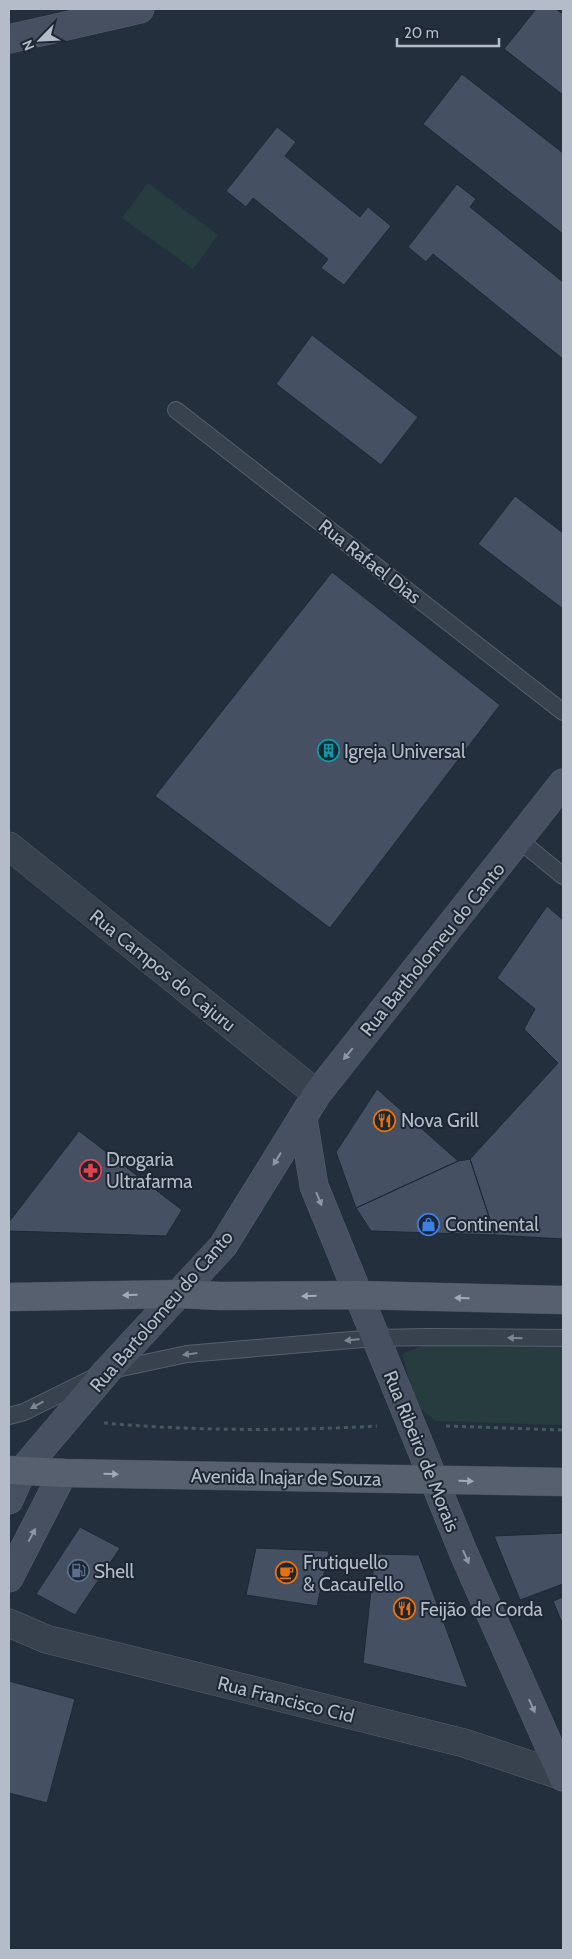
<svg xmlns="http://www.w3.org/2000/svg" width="572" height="1959" viewBox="0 0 572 1959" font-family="Cabin,sans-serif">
  <rect width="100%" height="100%" fill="#242f3e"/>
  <path fill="#263c3f" d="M 148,183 L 218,235 L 193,269 L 122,218 Z
    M 468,1343 L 563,1346 L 563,1425 L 435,1421 L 416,1405 L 402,1354 L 422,1346 Z"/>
  <path fill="#455162" stroke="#1f2835" d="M 536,9 L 556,9 L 563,14 L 563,95 L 504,49 Z
    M 462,74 L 563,153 L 563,234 L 423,124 Z
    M 277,127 L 296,142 L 285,156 L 360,217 L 368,207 L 391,226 L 344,285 L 321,268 L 328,259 L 253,198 L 246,207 L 226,191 Z
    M 457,184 L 476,199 L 470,207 L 563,282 L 563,359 L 433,254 L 426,262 L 408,247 Z
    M 312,335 L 418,417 L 381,465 L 276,384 Z
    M 515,496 L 563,533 L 563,609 L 478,544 Z
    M 332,572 L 500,705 L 330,928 L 155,796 Z
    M 547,906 L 563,920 L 563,1239 L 495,1235 L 470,1159 L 558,1063 L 524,1029 L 535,1009 L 497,978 Z
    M 377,1089 L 458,1161 L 356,1208 L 336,1152 Z
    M 79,1131 L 182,1210 L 166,1236 L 9,1231 L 9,1222 Z
    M 470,1159 L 495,1235 L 371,1231 L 356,1208 L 458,1161 Z
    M 80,1527 L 120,1548 L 75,1615 L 36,1594 Z
    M 563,1533 L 563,1584 L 520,1600 L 494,1536 Z
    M 256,1548 L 329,1551 L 317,1606 L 246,1595 Z
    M 375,1554 L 419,1555 L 468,1688 L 363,1663 Z
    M 563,1597 L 563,1625 L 553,1601 Z
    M 9,1681 L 75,1699 L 47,1803 L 9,1793 Z"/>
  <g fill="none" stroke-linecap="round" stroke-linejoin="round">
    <defs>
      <path id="lane" d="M 176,410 L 563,712
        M 519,840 L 563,876
        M 9,1416 L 24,1412 L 107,1371 L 187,1354 L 375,1338 L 427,1337 L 563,1338"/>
      <path id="street" d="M 9,846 L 317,1094
        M 9,1623 L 46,1639 L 464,1743 L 563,1776"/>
      <path id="secondary" d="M 9,39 L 140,9
        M 303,1118 L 314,1186 L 464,1554 L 563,1777
        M 9,1500 L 22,1471 L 107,1371 L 223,1246 L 317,1094 L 563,783
        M 9,1578 L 63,1473"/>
      <path id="primary" d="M 9,1297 L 179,1294 L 220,1296 L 358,1295 L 563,1300
        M 9,1470 L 63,1473 L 563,1482"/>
    </defs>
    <use href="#lane" stroke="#565f6c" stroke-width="18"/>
    <use href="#street" stroke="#565f6c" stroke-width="29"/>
    <use href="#secondary" stroke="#565f6c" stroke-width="29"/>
    <use href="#primary" stroke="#414a57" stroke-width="29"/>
    <path stroke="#44595c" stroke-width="3" stroke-dasharray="4 4" stroke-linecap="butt" d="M 104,1423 C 193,1431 287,1431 377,1426
      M 446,1426 L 563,1430"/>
    <use href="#lane" stroke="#38414e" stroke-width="16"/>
    <use href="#street" stroke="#38414e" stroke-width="28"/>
    <use href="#secondary" stroke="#465061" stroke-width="28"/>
    <use href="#primary" stroke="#56606e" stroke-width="28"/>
  </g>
  <defs><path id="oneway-solid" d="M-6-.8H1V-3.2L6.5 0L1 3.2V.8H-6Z" transform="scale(1.25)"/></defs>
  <g fill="#8e96a5">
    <use href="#oneway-solid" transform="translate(348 1054) rotate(129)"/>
    <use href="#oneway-solid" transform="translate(277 1159) rotate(122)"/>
    <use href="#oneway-solid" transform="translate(319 1199) rotate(68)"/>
    <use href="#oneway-solid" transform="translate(32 1535) rotate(-62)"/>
    <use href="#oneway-solid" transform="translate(466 1557) rotate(66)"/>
    <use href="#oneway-solid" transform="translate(532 1706) rotate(66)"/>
  </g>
  <g fill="#a1aab7">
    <use href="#oneway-solid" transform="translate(130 1295) rotate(179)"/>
    <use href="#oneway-solid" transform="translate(309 1296) rotate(179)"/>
    <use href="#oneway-solid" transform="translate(462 1298) rotate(-179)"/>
    <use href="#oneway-solid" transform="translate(111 1474) rotate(1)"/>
    <use href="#oneway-solid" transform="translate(466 1481) rotate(1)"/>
  </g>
  <g fill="#7c8592">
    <use href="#oneway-solid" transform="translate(515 1338) rotate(-179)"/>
    <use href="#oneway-solid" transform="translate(352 1340) rotate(175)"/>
    <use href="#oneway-solid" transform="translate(190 1354) rotate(173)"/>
    <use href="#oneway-solid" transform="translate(37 1405) rotate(151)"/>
  </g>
  <defs>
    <symbol id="building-ring" viewBox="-11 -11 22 22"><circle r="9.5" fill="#1d2633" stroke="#0f9aa8" stroke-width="1.5"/><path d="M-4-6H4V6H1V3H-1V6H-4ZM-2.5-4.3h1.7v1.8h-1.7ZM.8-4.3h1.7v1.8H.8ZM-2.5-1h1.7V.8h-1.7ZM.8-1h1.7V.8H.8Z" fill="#0f9aa8"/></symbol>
    <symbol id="restaurant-ring" viewBox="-11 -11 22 22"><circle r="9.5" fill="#1d2633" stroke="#e8710a" stroke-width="1.5"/><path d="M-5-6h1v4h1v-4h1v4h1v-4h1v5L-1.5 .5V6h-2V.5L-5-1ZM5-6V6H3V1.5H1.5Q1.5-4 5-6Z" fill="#e8710a"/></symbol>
    <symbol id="pharmacy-ring" viewBox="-11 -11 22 22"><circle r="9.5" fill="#1d2633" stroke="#e0444e" stroke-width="1.5"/><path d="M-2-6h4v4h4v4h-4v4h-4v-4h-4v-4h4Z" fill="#e0444e"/></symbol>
    <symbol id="shop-ring" viewBox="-11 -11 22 22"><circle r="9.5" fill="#1d2633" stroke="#3f7fe0" stroke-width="1.5"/><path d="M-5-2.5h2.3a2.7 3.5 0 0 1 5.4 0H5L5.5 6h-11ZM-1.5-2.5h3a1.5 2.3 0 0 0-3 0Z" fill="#3f7fe0"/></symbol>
    <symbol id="fuel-ring" viewBox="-11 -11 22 22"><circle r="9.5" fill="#1d2633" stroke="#5c6f8a" stroke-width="1.5"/><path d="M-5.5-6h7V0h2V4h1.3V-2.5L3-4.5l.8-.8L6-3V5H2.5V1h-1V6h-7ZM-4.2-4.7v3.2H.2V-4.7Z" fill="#5c6f8a"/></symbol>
    <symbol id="cafe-ring" viewBox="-11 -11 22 22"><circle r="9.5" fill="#1d2633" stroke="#e8710a" stroke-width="1.5"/><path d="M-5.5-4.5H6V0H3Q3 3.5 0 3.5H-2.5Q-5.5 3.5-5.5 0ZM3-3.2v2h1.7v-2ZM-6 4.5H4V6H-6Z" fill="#e8710a"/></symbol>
  </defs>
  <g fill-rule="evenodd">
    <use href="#building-ring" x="316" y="738" width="25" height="25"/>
    <use href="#restaurant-ring" x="372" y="1108" width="25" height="25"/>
    <use href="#pharmacy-ring" x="78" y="1158" width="25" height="25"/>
    <use href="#shop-ring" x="416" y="1212" width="25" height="25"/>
    <use href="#fuel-ring" x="66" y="1558" width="25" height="25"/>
    <use href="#cafe-ring" x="274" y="1560" width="25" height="25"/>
    <use href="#restaurant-ring" x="392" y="1596" width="25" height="25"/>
  </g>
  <g text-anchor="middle" stroke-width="4" stroke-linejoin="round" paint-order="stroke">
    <g font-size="19" fill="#b4bcc9" stroke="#1d2633">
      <text transform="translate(370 561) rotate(38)" y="7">Rua Rafael Dias</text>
      <text transform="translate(432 949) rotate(-51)" y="7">Rua Bartholomeu do Canto</text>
      <text transform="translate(163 970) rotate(39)" y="7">Rua Campos do Cajuru</text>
      <text transform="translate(161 1311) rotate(-49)" y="7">Rua Bartolomeu do Canto</text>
      <text transform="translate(422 1451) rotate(68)" y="7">Rua Ribeiro de Morais</text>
      <text transform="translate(286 1477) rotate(1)" y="7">Avenida Inajar de Souza</text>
      <text transform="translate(286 1699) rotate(14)" y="7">Rua Francisco Cid</text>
    </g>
    <g font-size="19" fill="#b4bcc9" stroke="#1d2633" text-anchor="start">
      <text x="344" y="758">Igreja Universal</text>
      <text x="401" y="1127">Nova Grill</text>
      <text x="106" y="1166">Drogaria<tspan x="106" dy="22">Ultrafarma</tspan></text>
      <text x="445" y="1231">Continental</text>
      <text x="303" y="1569">Frutiquello<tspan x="303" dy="22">&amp; CacauTello</tspan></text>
      <text x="94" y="1578">Shell</text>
      <text x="420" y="1616">Feijão de Corda</text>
    </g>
  </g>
  <rect width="572" height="1959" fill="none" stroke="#b4bcc9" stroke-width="20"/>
  <g transform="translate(40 40) rotate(246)" stroke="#1d2633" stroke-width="4" paint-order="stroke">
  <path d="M0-4L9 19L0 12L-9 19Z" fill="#b4bcc9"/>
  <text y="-8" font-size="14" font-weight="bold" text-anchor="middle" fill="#b4bcc9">N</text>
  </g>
  <path d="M397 38v8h102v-8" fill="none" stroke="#b4bcc9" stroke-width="2.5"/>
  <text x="404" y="38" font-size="15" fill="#b4bcc9" stroke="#1d2633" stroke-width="4" paint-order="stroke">20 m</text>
</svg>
